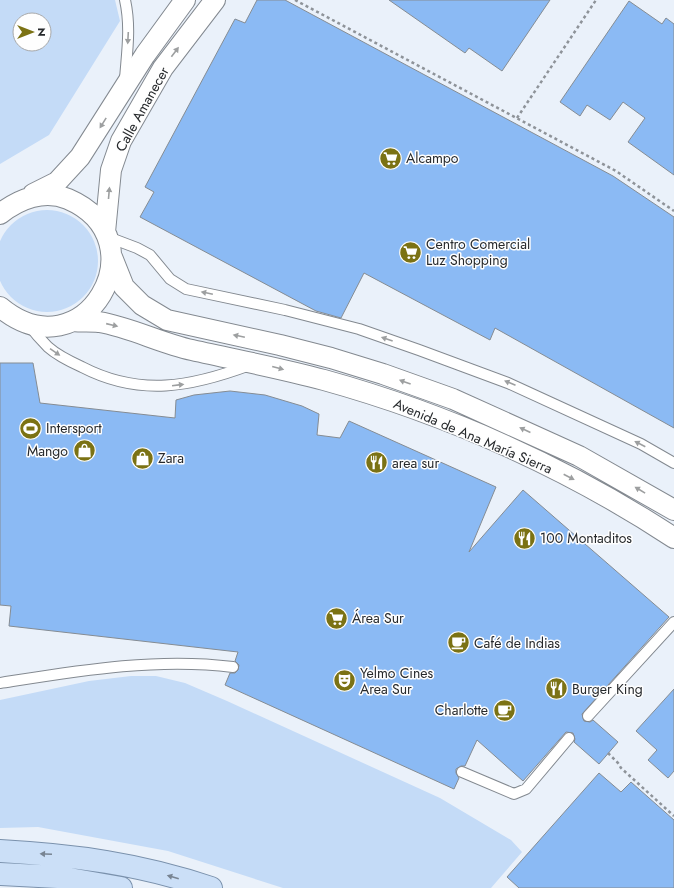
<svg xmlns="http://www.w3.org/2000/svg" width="674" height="888" viewBox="0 0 674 888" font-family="Jost,sans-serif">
  <rect width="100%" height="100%" fill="#eaf1fa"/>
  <path fill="#c4dbf7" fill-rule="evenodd" d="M 0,0 L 115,0 L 120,21 L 49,135 L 0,164 ZM 20,20 L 44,20 L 44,44 L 20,44 Z
    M-4 261a51 51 0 1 1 102 0a51 51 0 1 1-102 0Z
    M 131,676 L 156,676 L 185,683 L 227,701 L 440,798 L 511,840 L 522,852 L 491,888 L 283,888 L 168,851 L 38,827 L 0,828 L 0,700 L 89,681 Z"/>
  <path fill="#8bbaf4" stroke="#858c93" d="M 257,0 L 285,0 L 613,176 L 674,217 L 674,428 L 495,328 L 490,340 L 364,273 L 341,318 L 316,311 L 140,217 L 154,192 L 145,187 L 235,19 L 245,23 Z
    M 389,0 L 550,0 L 502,71 L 469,48 L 465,53 Z
    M 629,1 L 662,24 L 666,18 L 674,24 L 674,175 L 628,142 L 645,118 L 623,102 L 610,120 L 587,105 L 580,116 L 560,102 Z
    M 0,363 L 33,363 L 40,403 L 175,418 L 176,400 L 194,395 L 230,391 L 265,395 L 302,406 L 319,414 L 317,435 L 340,438 L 349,421 L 496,487 L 469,552 L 523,490 L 669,617 L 582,714 L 584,721 L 590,722 L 593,720 L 618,742 L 599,764 L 574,742 L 575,739 L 573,733 L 566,732 L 523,781 L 477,740 L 465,766 L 461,766 L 456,769 L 456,773 L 459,778 L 454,789 L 225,685 L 230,673 L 235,673 L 238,670 L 239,665 L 235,661 L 238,652 L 9,626 L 11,606 L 0,605 Z
    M 674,689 L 674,771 L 668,778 L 648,760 L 657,750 L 636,731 Z
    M 599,773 L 621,792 L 631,782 L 674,820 L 674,888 L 519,888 L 507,877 Z"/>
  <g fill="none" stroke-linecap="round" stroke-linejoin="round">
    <defs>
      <path id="lane" d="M 125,79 C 127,52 131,27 125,0
        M 108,237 L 137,248 L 150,255 L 170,279 L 186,289 L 285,310 L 359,329 L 419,350 L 508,383 L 641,444 L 674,463
        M 28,324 C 34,332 41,340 48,347 C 58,356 71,362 82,367 C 140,397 191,387 250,365
        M 0,683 C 76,671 156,657 233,667
        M 588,716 L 674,622
        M 462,772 L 514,794 L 526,789 L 569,738"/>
      <path id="street" d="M 33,194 L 57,182 L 80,157 L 145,55 L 185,0
        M 0,214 C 19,199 44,189 68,199 C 163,240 84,377 0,307
        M 105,232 L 111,170 L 121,141 L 163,68 L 215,0
        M 112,257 L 124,287 L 142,305 L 167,320 L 280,345 L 331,358 L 383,374 L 453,399 L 579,456 L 674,510
        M 73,321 C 82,322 90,321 99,322 C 130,327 160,343 192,350 C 236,360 280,368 324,380 C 447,414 568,468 674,538"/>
      <path id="primary" d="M 0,851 C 73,855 141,864 211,888
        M 0,874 L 58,877 L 121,888"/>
    </defs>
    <use href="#lane" stroke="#838990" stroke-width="12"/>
    <use href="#street" stroke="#838990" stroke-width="22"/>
    <use href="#primary" stroke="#7a91ac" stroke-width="24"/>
    <path stroke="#8e9399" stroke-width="2.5" stroke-dasharray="3 3" stroke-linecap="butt" d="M 295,0 L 616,171 L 674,211
      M 517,118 L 596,0
      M 608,753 L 618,763 L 621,768 L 674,816"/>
    <use href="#lane" stroke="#fff" stroke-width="10"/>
    <use href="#street" stroke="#fff" stroke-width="20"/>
    <use href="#primary" stroke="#cbdff7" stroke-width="22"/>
  </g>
  <defs><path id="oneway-solid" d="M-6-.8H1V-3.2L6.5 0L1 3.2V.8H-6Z"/></defs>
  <g fill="#9d9fa0">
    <use href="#oneway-solid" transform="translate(128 38) rotate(93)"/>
    <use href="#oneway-solid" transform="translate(175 52) rotate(-53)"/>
    <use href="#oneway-solid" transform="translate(103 123) rotate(122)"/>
    <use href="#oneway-solid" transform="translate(109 193) rotate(-85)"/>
    <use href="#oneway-solid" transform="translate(207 293) rotate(-168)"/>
    <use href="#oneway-solid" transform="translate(112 325) rotate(13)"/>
    <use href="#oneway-solid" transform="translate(239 336) rotate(-168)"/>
    <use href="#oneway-solid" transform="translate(387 339) rotate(-161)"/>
    <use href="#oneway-solid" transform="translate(55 352) rotate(34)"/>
    <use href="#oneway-solid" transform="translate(278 368) rotate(15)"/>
    <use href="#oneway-solid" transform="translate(405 382) rotate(-160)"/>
    <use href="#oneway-solid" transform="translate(510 383) rotate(-157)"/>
    <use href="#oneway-solid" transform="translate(178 385) rotate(-7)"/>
    <use href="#oneway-solid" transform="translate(525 430) rotate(-155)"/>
    <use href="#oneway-solid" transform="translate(640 444) rotate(-153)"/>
    <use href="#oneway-solid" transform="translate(569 477) rotate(27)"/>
    <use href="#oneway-solid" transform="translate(640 490) rotate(-149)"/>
  </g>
  <g fill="#788492">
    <use href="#oneway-solid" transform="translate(46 854) rotate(-177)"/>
    <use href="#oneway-solid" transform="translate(173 877) rotate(-164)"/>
  </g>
  <defs>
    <symbol id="supermarket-disc" viewBox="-11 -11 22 22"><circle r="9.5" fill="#7b7214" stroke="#fefefe"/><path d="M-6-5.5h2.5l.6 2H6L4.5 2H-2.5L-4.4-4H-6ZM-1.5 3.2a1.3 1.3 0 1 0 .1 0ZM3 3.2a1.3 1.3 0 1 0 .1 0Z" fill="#fff"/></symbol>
    <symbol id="stadium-disc" viewBox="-11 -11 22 22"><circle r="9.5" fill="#7b7214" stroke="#fefefe"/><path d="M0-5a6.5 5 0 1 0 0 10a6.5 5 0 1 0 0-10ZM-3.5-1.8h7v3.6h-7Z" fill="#fff"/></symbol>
    <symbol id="shop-disc" viewBox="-11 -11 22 22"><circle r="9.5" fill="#7b7214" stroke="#fefefe"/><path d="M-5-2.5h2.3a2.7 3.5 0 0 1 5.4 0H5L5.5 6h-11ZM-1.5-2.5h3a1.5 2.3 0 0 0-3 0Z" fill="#fff"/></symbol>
    <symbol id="restaurant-disc" viewBox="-11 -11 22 22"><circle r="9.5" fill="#7b7214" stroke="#fefefe"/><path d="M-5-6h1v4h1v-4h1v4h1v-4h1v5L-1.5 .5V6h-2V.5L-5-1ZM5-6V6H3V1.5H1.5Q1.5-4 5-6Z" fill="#fff"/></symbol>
    <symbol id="cafe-disc" viewBox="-11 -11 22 22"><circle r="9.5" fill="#7b7214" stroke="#fefefe"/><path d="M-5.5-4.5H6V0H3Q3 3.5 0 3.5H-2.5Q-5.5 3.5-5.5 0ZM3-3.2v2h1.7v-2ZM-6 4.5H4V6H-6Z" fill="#fff"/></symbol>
    <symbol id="theatre-disc" viewBox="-11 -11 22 22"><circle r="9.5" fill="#7b7214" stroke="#fefefe"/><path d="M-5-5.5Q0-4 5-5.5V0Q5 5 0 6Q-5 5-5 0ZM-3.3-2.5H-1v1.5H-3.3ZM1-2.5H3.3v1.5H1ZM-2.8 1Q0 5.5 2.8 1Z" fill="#fff"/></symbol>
  </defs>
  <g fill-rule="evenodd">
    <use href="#supermarket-disc" x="378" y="146" width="25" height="25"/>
    <use href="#supermarket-disc" x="398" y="240" width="25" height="25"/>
    <use href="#stadium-disc" x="18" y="416" width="25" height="25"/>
    <use href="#shop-disc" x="72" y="438" width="25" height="25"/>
    <use href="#shop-disc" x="130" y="446" width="25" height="25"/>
    <use href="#restaurant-disc" x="364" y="450" width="25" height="25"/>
    <use href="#restaurant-disc" x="512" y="526" width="25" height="25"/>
    <use href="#supermarket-disc" x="324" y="606" width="25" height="25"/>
    <use href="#cafe-disc" x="446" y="630" width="25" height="25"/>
    <use href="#theatre-disc" x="332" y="668" width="25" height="25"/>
    <use href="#restaurant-disc" x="544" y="676" width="25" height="25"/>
    <use href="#cafe-disc" x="492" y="698" width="25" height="25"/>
  </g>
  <g text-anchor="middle" stroke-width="3" stroke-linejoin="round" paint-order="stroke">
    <g font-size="14" fill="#26292c" stroke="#fefefe">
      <text transform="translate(142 109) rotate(-61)" y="5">Calle Amanecer</text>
      <text transform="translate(473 436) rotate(23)" y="5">Avenida de Ana María Sierra</text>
    </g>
    <g font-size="14" fill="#26292c" stroke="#fefefe" text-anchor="start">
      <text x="406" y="163">Alcampo</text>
      <text x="426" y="249">Centro Comercial<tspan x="426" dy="16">Luz Shopping</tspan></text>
      <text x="46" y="433">Intersport</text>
      <text x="68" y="456" text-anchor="end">Mango</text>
      <text x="158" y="463">Zara</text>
      <text x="392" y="468">area sur</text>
      <text x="540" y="543">100 Montaditos</text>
      <text x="352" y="623">Área Sur</text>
      <text x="474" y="648">Café de Indias</text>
      <text x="360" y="678">Yelmo Cines<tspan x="360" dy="16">Area Sur</tspan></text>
      <text x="572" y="694">Burger King</text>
      <text x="488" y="715" text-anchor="end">Charlotte</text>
    </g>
  </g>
  <g transform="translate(32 32) rotate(90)"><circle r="19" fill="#fefefe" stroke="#a8a9aa"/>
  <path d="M0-3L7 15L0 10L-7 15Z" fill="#7b7214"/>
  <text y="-6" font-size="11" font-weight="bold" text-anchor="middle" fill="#26292c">N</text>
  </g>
</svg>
